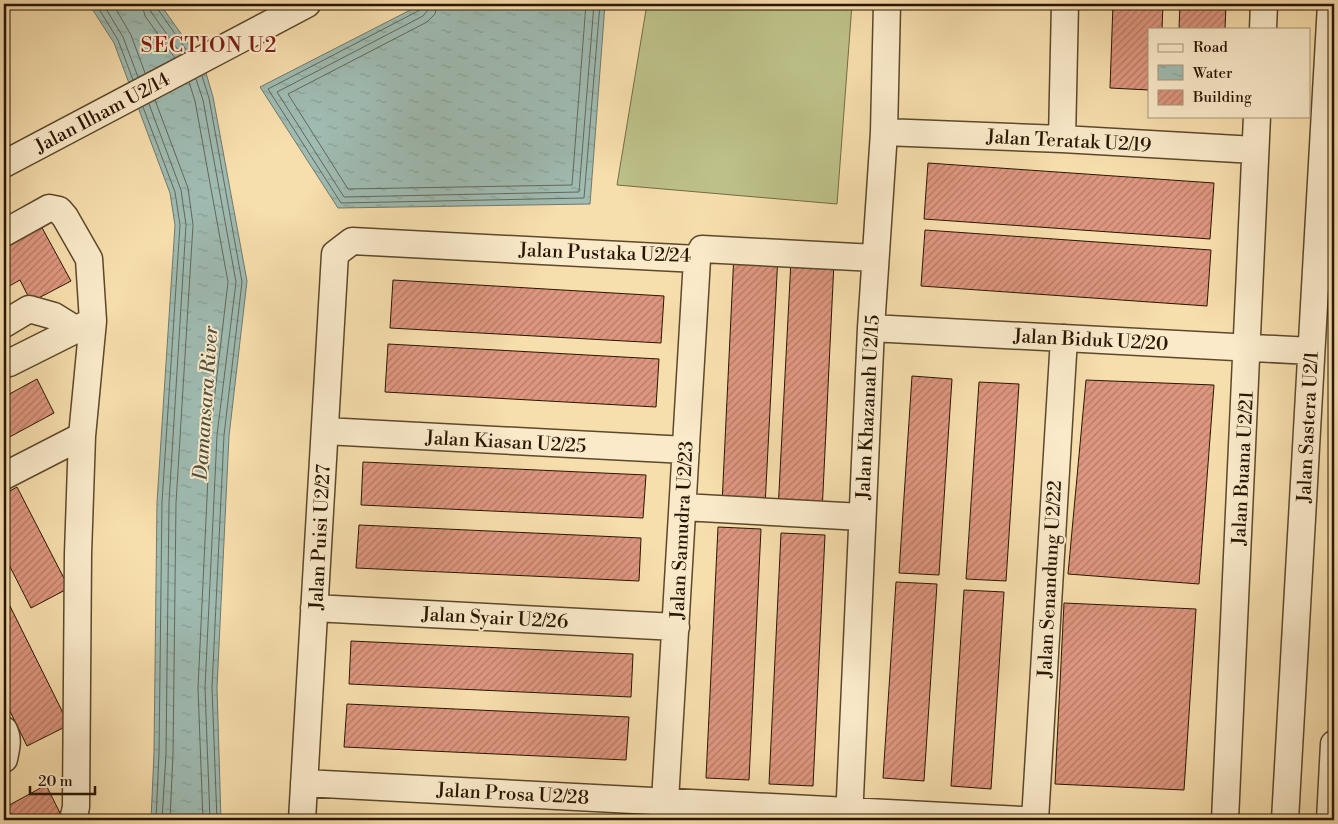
<svg xmlns="http://www.w3.org/2000/svg" width="1338" height="824" viewBox="0 0 1338 824" font-family="'Libre Bodoni',serif">
  <defs>
    <pattern id="water-ripples" width="26" height="14" patternUnits="userSpaceOnUse" patternTransform="scale(1.25)"><rect width="26" height="14" fill="#9fbbb2"/><path d="M2 4q2-2 4 0t4 0M15 11q2-2 4 0t4 0" fill="none" stroke="#89a097"/></pattern>
    <pattern id="building-hatch" width="6" height="6" patternUnits="userSpaceOnUse" patternTransform="scale(1.25)"><rect width="6" height="6" fill="#de967f"/><path d="M-1 1l2-2M0 6l6-6M5 7l2-2" fill="none" stroke="#b47966"/></pattern>
  </defs>
  <rect width="100%" height="100%" fill="#f7dead"/>
  <filter id="stains"><feTurbulence type="fractalNoise" baseFrequency=".004" numOctaves="4"/><feColorMatrix values="0 0 0 0 .2 0 0 0 0 .09 0 0 0 0 .02 0 0 0 .5 -.17"/></filter>
  <radialGradient id="worn" r=".72"><stop offset=".6" stop-color="#630" stop-opacity="0"/><stop offset="1" stop-color="#630" stop-opacity=".3"/></radialGradient>
  <path fill="#bdc189" stroke="#736c44" d="M 647,4 L 852,4 L 837,204 L 617,185 Z"/>
  <path fill="url(#water-ripples)" stroke="#70796b" d="M 89,4 L 160,4 L 204,66 L 213,97 L 247,281 L 229,436 L 217,688 L 221,820 L 151,820 L 154,753 L 157,502 L 175,225 L 170,193 L 114,43 Z
    M 422,4 L 605,4 L 590,204 L 338,208 L 260,87 Z"/>
  <g fill="none" stroke-linecap="round" stroke-linejoin="round">
    <path stroke="#646859" stroke-width="1" d="M 96,4 L 118,40 L 133,80
      M 103,4 L 123,37 L 138,77
      M 113,4 L 131,35 L 145,73
      M 142,4 L 145,16 L 175,58
      M 150,4 L 151,12 L 181,54
      M 156,4 L 157,8 L 187,51
      M 423,4 L 420,10 L 268,89 L 341,203 L 584,198 L 600,4
      M 429,4 L 428,10 L 423,16 L 277,92 L 344,197 L 579,192 L 594,4
      M 437,4 L 435,14 L 427,22 L 288,94 L 348,189 L 572,185 L 586,4
      M 202,76 L 209,98 L 242,282 L 224,435 L 212,688 L 217,820
      M 196,79 L 203,100 L 236,282 L 217,435 L 205,688 L 210,820
      M 189,82 L 195,101 L 228,282 L 210,435 L 198,688 L 203,820
      M 155,100 L 188,188 L 193,225 L 176,503 L 173,754 L 170,820
      M 149,104 L 181,190 L 186,225 L 169,502 L 166,754 L 162,820
      M 143,107 L 175,192 L 180,225 L 162,502 L 159,753 L 156,820"/>
  </g>
  <path fill="url(#building-hatch)" stroke="#291600" d="M 1113,4 L 1163,4 L 1162,29 L 1149,29 L 1149,90 L 1110,88 Z
    M 1180,4 L 1226,4 L 1225,29 L 1179,29 Z
    M 928,163 L 1214,183 L 1210,239 L 924,219 Z
    M 40,224 L 71,281 L 31,302 L 20,280 L 4,289 L 4,243 Z
    M 925,230 L 1211,250 L 1207,306 L 921,286 Z
    M 734,253 L 778,255 L 765,506 L 722,504 Z
    M 791,260 L 834,262 L 822,513 L 778,511 Z
    M 393,280 L 664,296 L 661,343 L 390,328 Z
    M 388,344 L 659,359 L 656,407 L 385,392 Z
    M 912,376 L 952,379 L 939,575 L 899,573 Z
    M 37,379 L 54,413 L 4,440 L 4,397 Z
    M 1086,380 L 1214,385 L 1199,584 L 1068,574 Z
    M 979,382 L 1019,384 L 1006,581 L 966,579 Z
    M 363,462 L 646,475 L 643,518 L 361,505 Z
    M 17,487 L 69,588 L 31,608 L 4,555 L 4,494 Z
    M 359,525 L 641,538 L 639,581 L 356,568 Z
    M 718,527 L 761,529 L 749,780 L 706,778 Z
    M 781,533 L 825,535 L 813,786 L 769,784 Z
    M 896,582 L 937,584 L 924,781 L 883,778 Z
    M 964,590 L 1004,592 L 991,789 L 951,786 Z
    M 4,594 L 69,725 L 27,746 L 4,699 Z
    M 1064,603 L 1196,609 L 1184,790 L 1055,784 Z
    M 351,641 L 633,654 L 631,697 L 349,684 Z
    M 347,704 L 629,717 L 626,760 L 344,747 Z
    M 46,785 L 63,819 L 60,820 L 4,820 L 4,808 Z"/>
  <g fill="none" stroke-linecap="round" stroke-linejoin="round">
    <defs>
      <path id="minor" d="M 1263,29 L 1264,4
        M 884,132 L 1062,139 L 1255,150
        M 1062,139 L 1065,4
        M 4,164 L 307,4
        M 4,233 L 49,208 L 59,210 L 65,217 L 89,259 L 93,321 L 82,436 L 78,554 L 76,807 L 73,820
        M 4,324 L 29,309 L 54,316 L 75,329
        M 871,328 L 1311,351
        M 4,364 L 9,363 L 93,321
        M 325,431 L 686,450
        M 4,476 L 82,436
        M 683,507 L 862,517
        M 314,608 L 676,627
        M 4,730 C 9,740 6,749 4,759
        M 304,783 L 1022,820
        M 665,801 L 697,259 L 702,249 L 875,258
        M 302,820 L 335,254 L 352,241 L 697,259
        M 849,820 L 871,328 L 884,132 L 887,4
        M 1035,820 L 1064,338
        M 1225,820 L 1257,116
        M 1285,820 L 1331,4
        M 1330,820 L 1334,744"/>
    </defs>
    <use href="#minor" stroke="#5c482b" stroke-width="29"/>
    <use href="#minor" stroke="#faeaca" stroke-width="26"/>
  </g>
  <g text-anchor="middle" stroke-width="4" stroke-linejoin="round" paint-order="stroke">
    <g font-size="19" fill="#291600" stroke="#faeaca">
      <text transform="translate(102 112) rotate(-28)" y="7">Jalan Ilham U2/14</text>
      <text transform="translate(1069 140) rotate(3)" y="7">Jalan Teratak U2/19</text>
      <text transform="translate(605 252) rotate(2)" y="7">Jalan Pustaka U2/24</text>
      <text transform="translate(1091 339) rotate(3)" y="7">Jalan Biduk U2/20</text>
      <text transform="translate(867 407) rotate(-87)" y="7">Jalan Khazanah U2/15</text>
      <text transform="translate(1307 427) rotate(-87)" y="7">Jalan Sastera U2/1</text>
      <text transform="translate(506 441) rotate(3)" y="7">Jalan Kiasan U2/25</text>
      <text transform="translate(1242 468) rotate(-87)" y="7">Jalan Buana U2/21</text>
      <text transform="translate(681 530) rotate(-87)" y="7">Jalan Samudra U2/23</text>
      <text transform="translate(319 537) rotate(-87)" y="7">Jalan Puisi U2/27</text>
      <text transform="translate(1049 579) rotate(-87)" y="7">Jalan Senandung U2/22</text>
      <text transform="translate(495 617) rotate(3)" y="7">Jalan Syair U2/26</text>
      <text transform="translate(513 793) rotate(3)" y="7">Jalan Prosa U2/28</text>
    </g>
    <g font-size="20" font-style="italic" fill="#52503e" stroke="#faeaca">
      <text transform="translate(205 403) rotate(-86)" y="7">Damansara River</text>
    </g>
    <g font-size="21" letter-spacing="1" fill="#7a1f14" stroke="#faeaca">
      <text x="209" y="52">SECTION U2</text>
    </g>
  </g>
  <rect width="1338" height="824" fill="none" stroke="#f7dead" stroke-width="20"/>
  <rect x="5" y="5" width="1328" height="814" fill="none" stroke="#291600" stroke-width="2.5"/>
  <rect x="10" y="10" width="1318" height="804" fill="none" stroke="#291600"/>
  <rect x="1148" y="28" width="162" height="90" fill="#faeaca" stroke="#a69579"/>
  <rect x="1158" y="44" width="25" height="8" fill="#faeaca" stroke="#a69579"/>
  <text x="1193" y="52" font-size="15" fill="#291600">Road</text>
  <rect x="1158" y="65" width="25" height="15" fill="url(#water-ripples)" stroke="#a69579"/>
  <text x="1193" y="78" font-size="15" fill="#291600">Water</text>
  <rect x="1158" y="90" width="25" height="15" fill="url(#building-hatch)" stroke="#a69579"/>
  <text x="1193" y="102" font-size="15" fill="#291600">Building</text>
  <path d="M30 786v8h65v-8" fill="none" stroke="#291600" stroke-width="2.5"/>
  <text x="38" y="786" font-size="15" fill="#291600" stroke="#faeaca" stroke-width="4" paint-order="stroke">20 m</text>
  <rect width="100%" height="100%" filter="url(#stains)"/>
  <rect width="100%" height="100%" fill="url(#worn)"/>
</svg>
